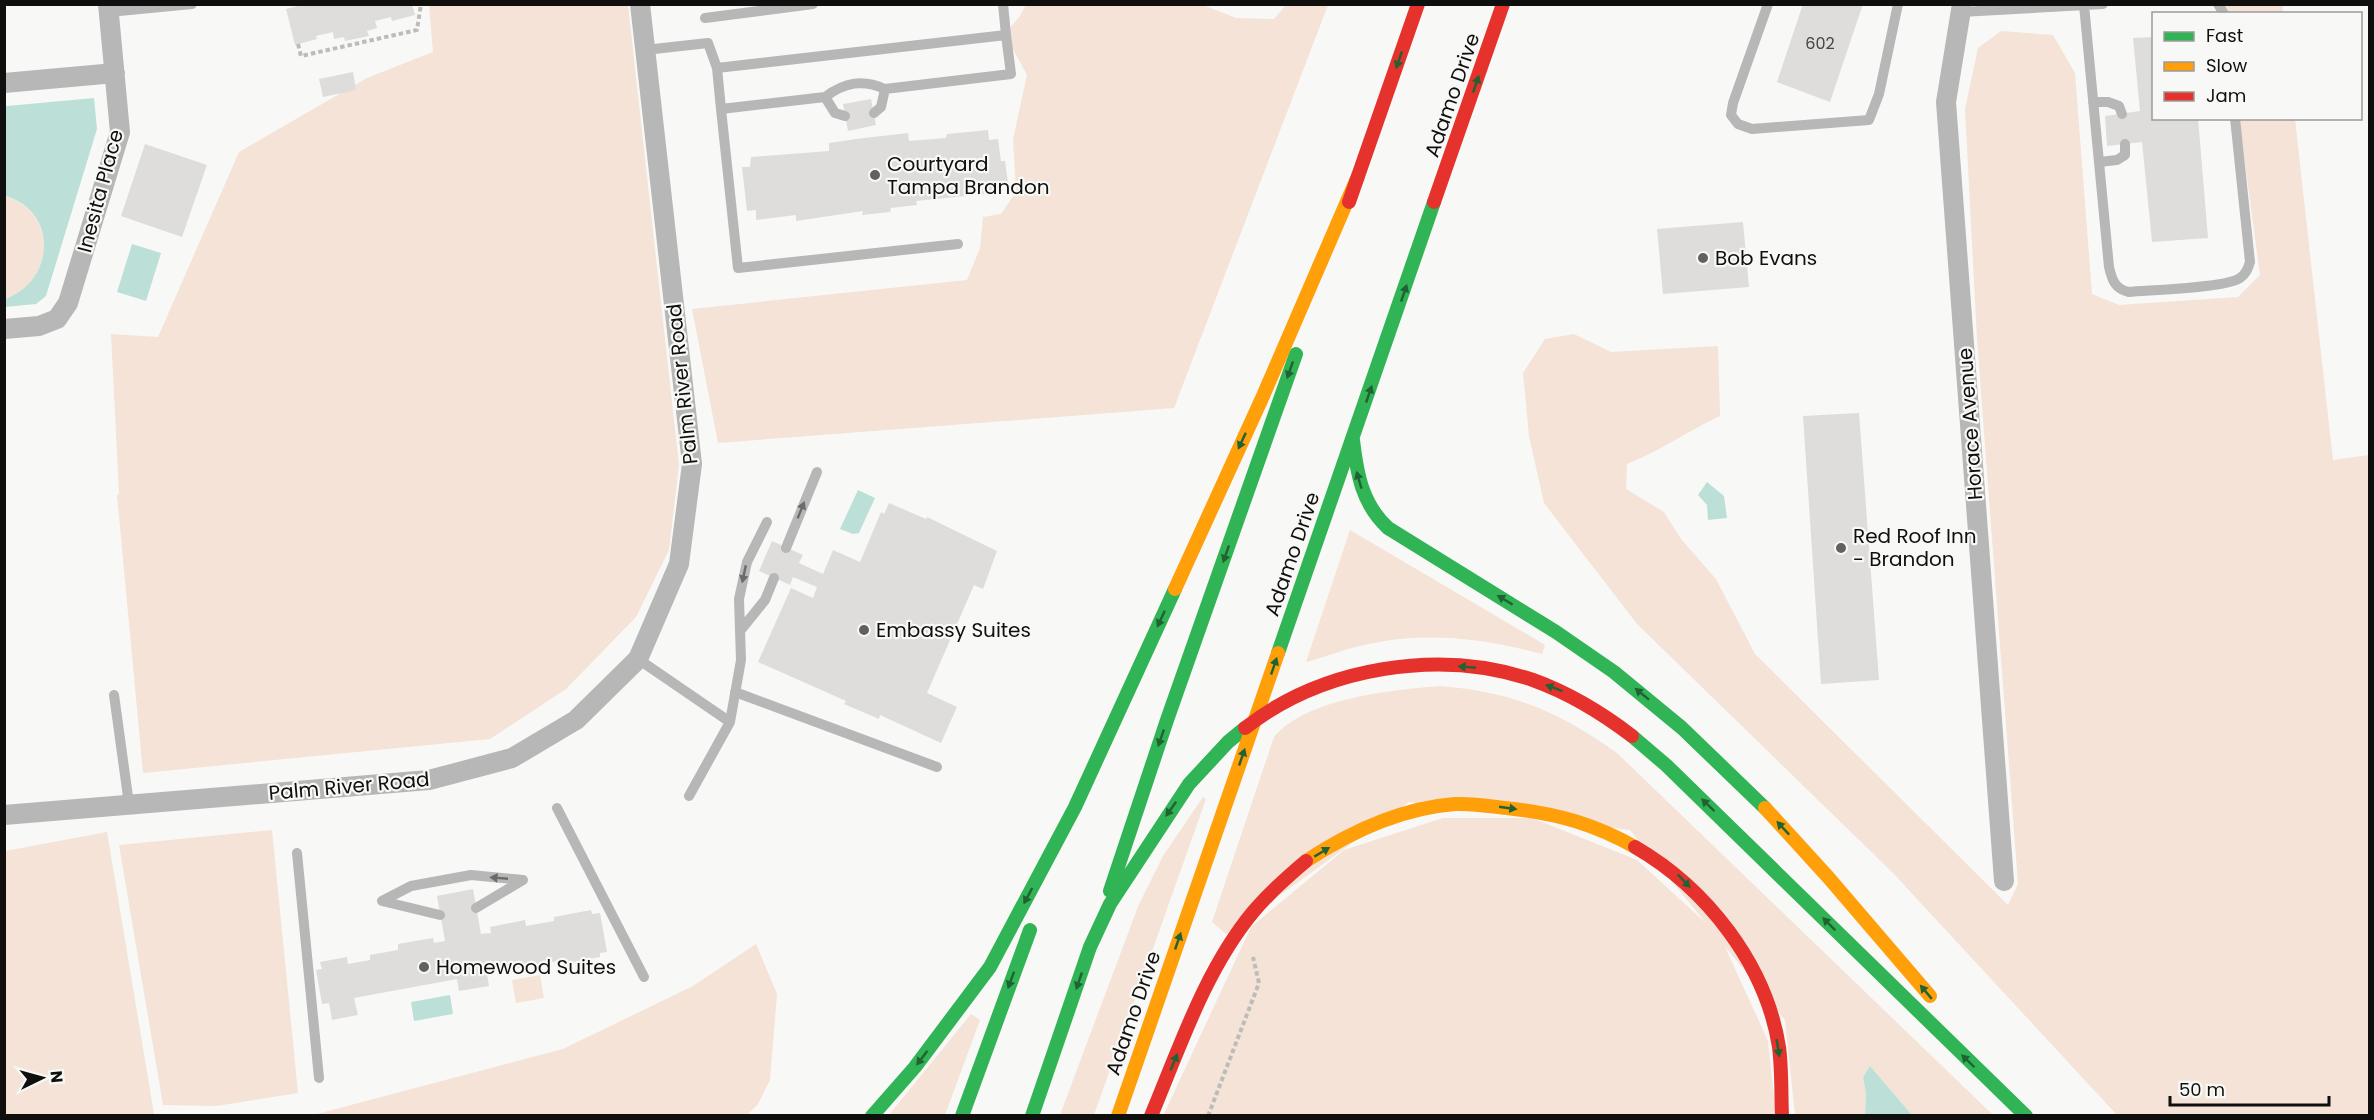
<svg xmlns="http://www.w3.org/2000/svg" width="2374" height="1120" viewBox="0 0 2374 1120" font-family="Poppins,sans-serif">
  <rect width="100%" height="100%" fill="#f8f8f7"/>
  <path fill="#f4e3d6" d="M 429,5 L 628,5 L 679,465 L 669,550 L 636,617 L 566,689 L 490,739 L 143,773 L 117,495 L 119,494 L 111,334 L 158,337 L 239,152 L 367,78 L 433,52 Z
    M 1026,5 L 1203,5 L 1236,18 L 1274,19 L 1286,5 L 1328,5 L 1174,408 L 718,443 L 692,309 L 967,280 L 980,248 L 983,217 L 1001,214 L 1016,192 L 1013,139 L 1027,75 L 1005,34 L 1020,16 Z
    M 2223,5 L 2282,5 L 2283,13 L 2224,13 Z
    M 2001,31 L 2053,35 L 2075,73 L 2092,294 L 2119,305 L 2238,297 L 2260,275 L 2239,119 L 2295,119 L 2333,460 L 2369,455 L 2369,1115 L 2117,1115 L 1893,873 L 1637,624 L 1544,503 L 1529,436 L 1523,373 L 1545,339 L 1574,334 L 1611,352 L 1718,346 L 1720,416 C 1688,431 1660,451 1627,464 L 1626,489 L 1664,512 L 1681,539 L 1716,579 L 1755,654 L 2008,905 L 2018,884 L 1977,339 L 1965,109 L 1978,48 Z
    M 4,196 C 59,211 55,281 5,299 Z
    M 1350,530 L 1545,645 L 1542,654 C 1483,638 1424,631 1364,645 C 1344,649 1326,657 1306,662 Z
    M 1440,686 C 1513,692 1558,711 1617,753 L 1993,1115 L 1912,1115 L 1870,1066 L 1863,1077 L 1866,1094 L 1865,1115 L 1795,1115 L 1785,1020 L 1630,830 L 1409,802 L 1226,934 L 1212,922 L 1274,737 C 1307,698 1392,690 1440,686 Z
    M 1203,797 L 1206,799 L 1094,1115 L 1060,1115 L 1139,904 L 1163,856 Z
    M 1443,818 L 1532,818 L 1637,860 L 1720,936 L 1768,1041 L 1776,1116 L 1163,1116 L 1251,927 L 1344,850 Z
    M 272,830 L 298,1093 L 216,1106 L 163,1105 L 119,845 Z
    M 107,832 L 154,1114 L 215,1115 L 5,1115 L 5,851 Z
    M 756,944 L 777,994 L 770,1080 L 758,1104 L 747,1115 L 313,1115 L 563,1049 L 693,986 Z
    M 540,975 L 544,998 L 516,1003 L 512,980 Z
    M 971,1014 L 980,1020 L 945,1115 L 888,1116 Z"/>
  <path fill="#bce0d8" d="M 94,98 L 97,129 L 46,296 L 36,304 L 5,307 L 5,299 C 55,281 59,211 5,196 L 5,108 L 7,106 Z
    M 132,244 L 161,253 L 146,301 L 117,292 Z
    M 1707,482 L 1724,496 L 1727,518 L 1708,520 L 1707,505 L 1698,495 Z
    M 858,490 L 875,498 L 859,533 L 853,534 L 840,529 Z
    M 450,995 L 453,1014 L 414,1021 L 411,1002 Z
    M 1870,1066 L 1912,1115 L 1865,1115 L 1866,1094 L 1863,1077 Z"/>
  <path fill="#dedddc" d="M 306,4 L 412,4 L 415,15 L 392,21 L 391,17 L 375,21 L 377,28 L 367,31 L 369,36 L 345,41 L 344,37 L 334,39 L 333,32 L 316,36 L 317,39 L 295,45 L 286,9 Z
    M 1803,4 L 1863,4 L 1830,102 L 1777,82 Z
    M 2154,37 L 2154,118 L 2198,118 L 2208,238 L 2152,242 L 2142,142 L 2107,146 L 2105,116 L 2140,111 L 2133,38 Z
    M 353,72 L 356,90 L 323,97 L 319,79 Z
    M 871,99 L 876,125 L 848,131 L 843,104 Z
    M 988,130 L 989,140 L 998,139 L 1001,161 L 1005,161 L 1008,183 L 994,186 L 995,193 L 916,201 L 917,205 L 891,208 L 890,212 L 862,215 L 863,211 L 796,221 L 796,215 L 756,220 L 756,210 L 747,211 L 742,167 L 750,167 L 751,157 L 829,151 L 829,143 L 856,139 L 908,133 L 909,141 L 946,138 L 947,134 Z
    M 145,144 L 207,165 L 182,237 L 121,216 Z
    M 1743,222 L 1749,287 L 1663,294 L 1657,229 Z
    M 1859,413 L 1879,680 L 1821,684 L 1803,416 Z
    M 889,503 L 926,519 L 927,517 L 997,551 L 983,589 L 974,585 L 927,693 L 957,707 L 941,743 L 880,715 L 879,719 L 844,704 L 846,701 L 758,662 L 791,588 L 813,598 L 817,587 L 793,577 L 790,585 L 759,571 L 772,541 L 803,555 L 799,563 L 823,574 L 833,550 L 860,562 L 881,512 L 884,514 Z
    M 473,889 L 481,934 L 491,933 L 490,927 L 525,920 L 526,926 L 554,921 L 554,917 L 591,910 L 592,914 L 600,913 L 607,952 L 600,953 L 600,957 L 563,964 L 563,960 L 487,974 L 489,986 L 459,991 L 457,979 L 354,998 L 358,1015 L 332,1020 L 329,1003 L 322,1004 L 316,970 L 322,969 L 320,962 L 347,957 L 348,964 L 370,960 L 370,955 L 398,950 L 398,944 L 433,938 L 434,943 L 445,941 L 437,896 Z"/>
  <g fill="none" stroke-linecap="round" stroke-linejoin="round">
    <path stroke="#bcbcbb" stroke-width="4" stroke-dasharray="4.5 3" stroke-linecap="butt" d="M 298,44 L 301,56 L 417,30 L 421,4
      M 1208,1116 L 1259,983 L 1253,957"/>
    <path stroke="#b7b7b7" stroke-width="10" d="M 1003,4 L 1006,35
      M 1768,4 L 1733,103 L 1731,115 L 1738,124 L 1752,129 L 1869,120 L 1879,94 L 1898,4
      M 2218,4 L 2224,14
      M 2084,5 L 2109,267 C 2112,280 2115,289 2129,292 C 2150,290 2226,288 2240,278 C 2246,274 2248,269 2250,262 L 2235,118
      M 109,12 L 192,4
      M 1961,12 L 2103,4
      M 705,18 L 813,4
      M 645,50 L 708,43 L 717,68 L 1006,35 L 1011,74 L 885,89 C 863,79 845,82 825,97 L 721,109 L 717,68
      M 825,97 L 835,113 L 845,116
      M 2093,102 L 2108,102 L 2119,106 L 2122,114
      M 721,109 L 738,268 L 958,244
      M 874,113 L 881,107 L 885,89
      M 2099,162 L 2117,160 L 2125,155 L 2125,144
      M 786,548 L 817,472
      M 740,631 L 765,600 L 774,578
      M 638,659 L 730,722
      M 735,692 L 937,767
      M 114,695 L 129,804
      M 689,796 L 730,722 L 741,660 L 739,599 L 747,562 L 767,522
      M 557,808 L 644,977
      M 297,853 L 319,1078
      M 440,915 L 382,901 L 411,886 L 471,875 L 523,880 L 476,908"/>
    <path stroke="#b7b7b7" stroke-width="20" d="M 1962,4 L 1946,102 L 2004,881
      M 4,83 L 115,73
      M 4,329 L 39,326 L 57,319 L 68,303 L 120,132 L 108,4
      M 4,815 L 429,780 L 512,758 L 576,720 L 638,659 L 679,564 L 692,464 L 640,4"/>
    <path stroke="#30b455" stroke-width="14" d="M 1353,440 C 1357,474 1362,504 1388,528 L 1556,632 L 1614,672 L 1682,728 L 1765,808
      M 1278,653 L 1434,202
      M 1632,736 L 1666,765 L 2026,1116
      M 1110,891 L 1167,720 L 1296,354
      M 872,1116 L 915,1067 L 990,967 L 1075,807 L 1175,589
      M 962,1116 L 1030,930
      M 1032,1116 L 1090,947 L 1110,904 L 1189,784 L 1228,742 L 1245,728"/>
    <path stroke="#ff9f0a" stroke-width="14" d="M 1175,589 L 1263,396 L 1358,176
      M 1765,808 L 1828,877 L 1930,996
      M 1306,861 C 1350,832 1402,808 1455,804 C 1475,803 1494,807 1514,809 C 1559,814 1596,825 1635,847
      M 1118,1116 L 1278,653"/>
    <path stroke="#e5322d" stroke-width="14" d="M 1349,202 L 1418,4
      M 1434,202 L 1503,4
      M 1245,728 C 1323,667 1439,648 1533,680 C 1569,693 1602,713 1632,736
      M 1635,847 C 1706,888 1766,964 1779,1047 C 1782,1070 1781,1093 1782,1116
      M 1151,1116 C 1180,1047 1205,970 1253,912 C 1269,893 1287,877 1306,861"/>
  </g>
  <defs><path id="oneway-solid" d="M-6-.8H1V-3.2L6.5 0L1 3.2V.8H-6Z" transform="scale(1.5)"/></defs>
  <g fill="#206232">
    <use href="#oneway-solid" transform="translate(1399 60) rotate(109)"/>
    <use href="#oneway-solid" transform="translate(1476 84) rotate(-71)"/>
    <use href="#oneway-solid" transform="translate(1404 293) rotate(-71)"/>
    <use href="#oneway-solid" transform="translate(1290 370) rotate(109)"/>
    <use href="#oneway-solid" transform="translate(1369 394) rotate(-71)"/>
    <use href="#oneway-solid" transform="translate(1242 441) rotate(115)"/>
    <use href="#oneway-solid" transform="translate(1359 480) rotate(-106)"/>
    <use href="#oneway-solid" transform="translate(1226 554) rotate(109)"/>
    <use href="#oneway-solid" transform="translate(1505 600) rotate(-149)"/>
    <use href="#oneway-solid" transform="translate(1161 619) rotate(115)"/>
    <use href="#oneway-solid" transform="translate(1274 666) rotate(-71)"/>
    <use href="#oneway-solid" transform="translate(1467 667) rotate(-175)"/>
    <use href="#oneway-solid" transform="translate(1554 688) rotate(-159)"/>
    <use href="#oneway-solid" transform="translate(1642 694) rotate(-141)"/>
    <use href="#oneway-solid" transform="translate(1161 738) rotate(109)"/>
    <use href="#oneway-solid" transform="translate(1242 757) rotate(-71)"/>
    <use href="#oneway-solid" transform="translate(1708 805) rotate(-136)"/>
    <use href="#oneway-solid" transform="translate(1508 808) rotate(8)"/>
    <use href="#oneway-solid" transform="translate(1171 809) rotate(125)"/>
    <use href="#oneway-solid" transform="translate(1783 828) rotate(-133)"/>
    <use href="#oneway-solid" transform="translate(1322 852) rotate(-31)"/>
    <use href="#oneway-solid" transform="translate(1684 881) rotate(46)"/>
    <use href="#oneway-solid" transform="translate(1028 896) rotate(118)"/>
    <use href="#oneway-solid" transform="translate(1829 924) rotate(-135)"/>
    <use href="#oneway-solid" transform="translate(1178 941) rotate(-71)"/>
    <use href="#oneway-solid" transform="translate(1011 980) rotate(110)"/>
    <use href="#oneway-solid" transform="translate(1079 981) rotate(109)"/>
    <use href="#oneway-solid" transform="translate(1926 992) rotate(-130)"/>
    <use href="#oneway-solid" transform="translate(1778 1048) rotate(81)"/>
    <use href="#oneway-solid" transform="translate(922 1058) rotate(127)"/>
    <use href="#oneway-solid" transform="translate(1968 1061) rotate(-136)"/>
    <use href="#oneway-solid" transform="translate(1174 1062) rotate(-67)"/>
  </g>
  <g fill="#6b6b6b">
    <use href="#oneway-solid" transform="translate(801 510) rotate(-68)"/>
    <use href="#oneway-solid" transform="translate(744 574) rotate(102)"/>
    <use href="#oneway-solid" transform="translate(499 878) rotate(-175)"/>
  </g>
  <g fill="#616160" stroke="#f8f9f6" stroke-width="2">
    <circle cx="875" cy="175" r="6"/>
    <circle cx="1703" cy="258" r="6"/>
    <circle cx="1841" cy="548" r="6"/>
    <circle cx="864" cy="630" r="6"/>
    <circle cx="424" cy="967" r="6"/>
  </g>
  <g text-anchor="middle" stroke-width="4.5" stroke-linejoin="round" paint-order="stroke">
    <g font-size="16" fill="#454544">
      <text x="1820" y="49">602</text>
    </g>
    <g font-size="20" fill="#0f0f0e" stroke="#f8f9f6">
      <text transform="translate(1452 95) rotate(-71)" y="7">Adamo Drive</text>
      <text transform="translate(100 191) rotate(-75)" y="7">Inesita Place</text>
      <text transform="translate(682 384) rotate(-96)" y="7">Palm River Road</text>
      <text transform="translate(1970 424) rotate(-94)" y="7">Horace Avenue</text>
      <text transform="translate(1292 554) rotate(-71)" y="7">Adamo Drive</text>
      <text transform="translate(349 786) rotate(-5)" y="7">Palm River Road</text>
      <text transform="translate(1133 1013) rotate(-71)" y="7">Adamo Drive</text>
    </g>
    <g font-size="20" fill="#0f0f0e" stroke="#f8f9f6" text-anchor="start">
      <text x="887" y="171">Courtyard<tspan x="887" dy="23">Tampa Brandon</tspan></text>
      <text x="1715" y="265">Bob Evans</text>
      <text x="1853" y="543">Red Roof Inn<tspan x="1853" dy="23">- Brandon</tspan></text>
      <text x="876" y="637">Embassy Suites</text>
      <text x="436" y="974">Homewood Suites</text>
    </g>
  </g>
  <rect width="2374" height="1120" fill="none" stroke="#0f0f0e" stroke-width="12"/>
  <rect x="2152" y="12" width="210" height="108" fill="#f8f9f6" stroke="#9b9b99" stroke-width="1.5"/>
  <rect x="2164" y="32" width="30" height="9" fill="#30b455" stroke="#9b9b99" stroke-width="1.5"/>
  <text x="2206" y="42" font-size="18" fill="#0f0f0e">Fast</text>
  <rect x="2164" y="62" width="30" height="9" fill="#ff9f0a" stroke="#9b9b99" stroke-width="1.5"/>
  <text x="2206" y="72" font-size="18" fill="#0f0f0e">Slow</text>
  <rect x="2164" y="92" width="30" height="9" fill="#e5322d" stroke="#9b9b99" stroke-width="1.5"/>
  <text x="2206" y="102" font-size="18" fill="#0f0f0e">Jam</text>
  <g transform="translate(42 1078) rotate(85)" stroke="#f8f9f6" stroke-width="4.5" paint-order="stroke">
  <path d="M0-4.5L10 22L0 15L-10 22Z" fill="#0f0f0e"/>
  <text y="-9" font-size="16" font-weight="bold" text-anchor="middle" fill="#0f0f0e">N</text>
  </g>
  <path d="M2170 1096v9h159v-9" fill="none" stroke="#0f0f0e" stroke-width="3"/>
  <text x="2179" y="1096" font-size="18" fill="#0f0f0e" stroke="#f8f9f6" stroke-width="4.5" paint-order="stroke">50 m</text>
</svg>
